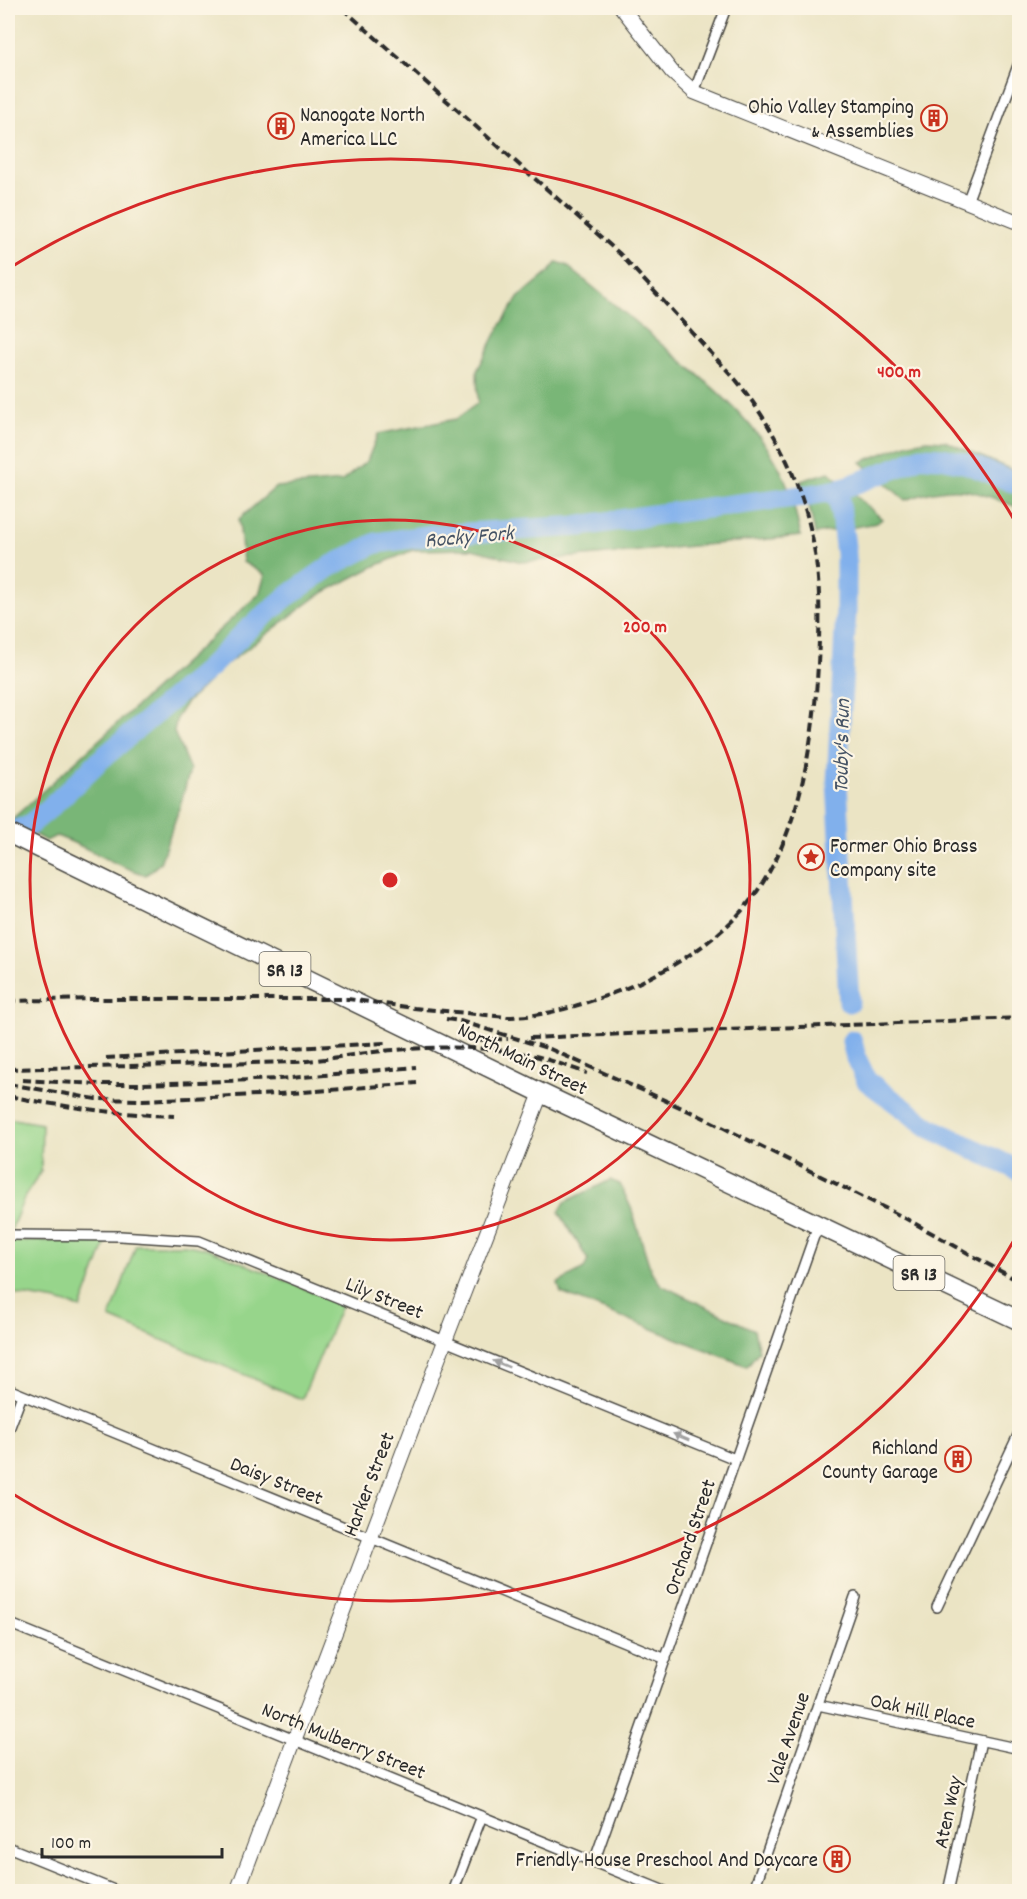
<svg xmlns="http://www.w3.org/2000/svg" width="1027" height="1899" viewBox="0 0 1027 1899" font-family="Dekko,sans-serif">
  <rect width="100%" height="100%" fill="#fcf5e5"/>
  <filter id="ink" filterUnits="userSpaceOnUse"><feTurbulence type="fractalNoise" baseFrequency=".0167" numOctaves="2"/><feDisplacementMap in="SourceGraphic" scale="12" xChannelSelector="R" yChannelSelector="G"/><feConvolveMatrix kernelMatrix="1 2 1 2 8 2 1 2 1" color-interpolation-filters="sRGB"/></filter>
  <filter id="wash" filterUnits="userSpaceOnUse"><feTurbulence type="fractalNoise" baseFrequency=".008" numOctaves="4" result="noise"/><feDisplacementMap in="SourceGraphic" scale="24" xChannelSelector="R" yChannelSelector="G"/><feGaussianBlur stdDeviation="1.35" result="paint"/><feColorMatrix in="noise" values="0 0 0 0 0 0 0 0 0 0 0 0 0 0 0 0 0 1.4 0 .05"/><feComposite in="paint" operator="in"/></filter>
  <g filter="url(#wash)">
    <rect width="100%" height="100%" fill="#ebe4c4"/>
    <path fill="#97d58b" stroke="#61805b" stroke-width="1.5" d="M 8,1118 L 42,1124 L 41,1172 L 25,1196 L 11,1230 L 8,1229 Z
      M 107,1240 L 81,1308 L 57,1301 L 8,1293 L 8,1241 Z
      M 136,1245 L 186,1245 L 209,1249 L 342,1304 L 302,1399 L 110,1318 Z"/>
    <path fill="#79b677" stroke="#527051" stroke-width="1.5" d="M 557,262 L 566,265 C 598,291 630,317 661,344 C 710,384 765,427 788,487 C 794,503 797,520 801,536 L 522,562 L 472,549 L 413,550 L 373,567 L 319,595 L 228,663 L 186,703 L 177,717 L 174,732 L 190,770 L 180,806 L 160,863 L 146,875 C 114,866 87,846 56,836 L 46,841 L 10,821 L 259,594 L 265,575 L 243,562 L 239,519 L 276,487 L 342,481 L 367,461 L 378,434 L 456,419 L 478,403 L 477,371 L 499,328 L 518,298 L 549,272 Z
      M 927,440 L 945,441 L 1019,473 L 1019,508 C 1001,501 981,492 961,490 C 943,488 922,494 905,500 L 861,462 L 909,443 Z
      M 829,472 L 882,519 L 877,523 L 815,534 L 809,505 L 801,481 Z
      M 610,1180 L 620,1184 L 632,1210 L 651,1271 L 661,1285 L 754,1330 L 759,1351 L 747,1366 L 561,1293 L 558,1283 L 584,1269 L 588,1260 L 559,1212 L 565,1202 Z"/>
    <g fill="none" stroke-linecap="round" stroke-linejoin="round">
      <path stroke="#81b0ec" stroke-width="21" d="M 838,490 L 846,554 L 846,611 L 837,782 L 849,1002
        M 8,832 L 28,826 L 52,806 L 99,761 L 208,669 L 246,631 L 285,598 L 329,567 L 376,543 L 433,535 L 581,526 L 653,515 L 810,495 L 838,490 L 896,468 L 921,457 L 942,458 L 968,464 L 1020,485
        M 852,1041 L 856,1058 L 867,1081 L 930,1128 L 1020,1171"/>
    </g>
  </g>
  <g filter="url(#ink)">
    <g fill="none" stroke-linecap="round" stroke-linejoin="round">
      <defs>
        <path id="street" d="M 694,92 L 726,8
          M 967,202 L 1020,60
          M 8,1235 L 120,1236 L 199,1241 L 735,1459
          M 8,1389 L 666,1659
          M 8,1432 L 22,1395
          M 937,1607 L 1020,1431
          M 8,1623 L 667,1892
          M 818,1705 L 1020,1749
          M 8,1847 L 119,1892
          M 594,1862 L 818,1225
          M 453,1892 L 482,1816
          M 753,1892 L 855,1597
          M 948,1892 L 981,1741"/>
        <path id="secondary" d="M 622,8 L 672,72 L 694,92 L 1020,223
          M 237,1892 L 445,1341 L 541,1093"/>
        <path id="highway" d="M 8,833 L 541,1093 L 1020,1321"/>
      </defs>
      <use href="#street" stroke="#484742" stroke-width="12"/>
      <use href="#secondary" stroke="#484742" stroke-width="16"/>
      <use href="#highway" stroke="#484742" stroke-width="21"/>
      <use href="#street" stroke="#fff" stroke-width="9"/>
      <use href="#secondary" stroke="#fff" stroke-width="14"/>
      <use href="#highway" stroke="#fff" stroke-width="18"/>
      <path stroke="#2b2b2b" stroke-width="4" stroke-dasharray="9 4.5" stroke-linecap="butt" d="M 8,1001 L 94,999 L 348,999 L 414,1008 L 507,1017 C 542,1017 575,1007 608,995 C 660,977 720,942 753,897 C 800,834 814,740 818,664 C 820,623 821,583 813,542 C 802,482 774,427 736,380 L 620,254 L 342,8
        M 446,1019 L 460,1021 L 550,1049 L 700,1116 L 903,1217 L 1020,1282
        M 529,1038 L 1020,1018
        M 466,1040 L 508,1039
        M 106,1058 L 385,1043
        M 8,1069 L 295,1062 C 329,1060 362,1052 396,1050 C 443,1046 489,1046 535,1056 C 552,1060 570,1068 587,1073
        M 22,1080 L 97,1084 L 143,1084 L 279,1079 L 416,1067
        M 8,1084 L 96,1099 L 143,1100 L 279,1094 L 417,1083
        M 8,1096 C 65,1107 115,1114 174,1116"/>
    </g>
    <defs><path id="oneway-solid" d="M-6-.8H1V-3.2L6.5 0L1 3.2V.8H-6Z" transform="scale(1.5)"/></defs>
    <g fill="#a0a0a0">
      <use href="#oneway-solid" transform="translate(501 1364) rotate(-158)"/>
      <use href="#oneway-solid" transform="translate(681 1437) rotate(-158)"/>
    </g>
  </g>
  <g fill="none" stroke="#d62828" stroke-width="3">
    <circle cx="390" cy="880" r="360"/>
    <path d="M1017 1235A720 720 0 0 1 8 1491M8 269A720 720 0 0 1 1017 525"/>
  </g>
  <defs>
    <symbol id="building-ring" viewBox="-11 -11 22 22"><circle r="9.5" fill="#fcf5e5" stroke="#c8321e" stroke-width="1.5"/><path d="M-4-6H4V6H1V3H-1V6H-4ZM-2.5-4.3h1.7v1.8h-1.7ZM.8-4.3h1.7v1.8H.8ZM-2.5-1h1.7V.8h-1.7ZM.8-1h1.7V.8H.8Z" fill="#c8321e"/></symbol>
    <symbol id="sight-ring" viewBox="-11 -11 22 22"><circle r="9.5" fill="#fcf5e5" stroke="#c8321e" stroke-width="1.5"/><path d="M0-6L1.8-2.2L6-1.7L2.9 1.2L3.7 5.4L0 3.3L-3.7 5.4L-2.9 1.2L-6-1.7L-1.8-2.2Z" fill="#c8321e"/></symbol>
  </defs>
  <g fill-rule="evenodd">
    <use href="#building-ring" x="919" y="103" width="30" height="30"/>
    <use href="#building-ring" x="266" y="111" width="30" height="30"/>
    <use href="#sight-ring" x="796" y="842" width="30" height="30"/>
    <use href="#building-ring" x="943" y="1444" width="30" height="30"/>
    <use href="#building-ring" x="822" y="1844" width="30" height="30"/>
  </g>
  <g text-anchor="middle" stroke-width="4.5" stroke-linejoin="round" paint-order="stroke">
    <g fill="#fcf5e5" stroke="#6a6863" stroke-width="1.5">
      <rect x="259.5" y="952" width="51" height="34" rx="4.5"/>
      <rect x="893.5" y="1256" width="51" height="34" rx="4.5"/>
    </g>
    <g font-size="20" font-weight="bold" fill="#2b2b2b">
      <text x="285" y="976">SR 13</text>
      <text x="919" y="1280">SR 13</text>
    </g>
    <g font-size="21" fill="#2b2b2b" stroke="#fcf5e5" text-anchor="end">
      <text x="914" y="113">Ohio Valley Stamping<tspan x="914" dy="24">&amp; Assemblies</tspan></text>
      <text x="300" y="121" text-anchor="start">Nanogate North<tspan x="300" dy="24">America LLC</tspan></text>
      <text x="830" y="852" text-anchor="start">Former Ohio Brass<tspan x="830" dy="24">Company site</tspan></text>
      <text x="938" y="1454">Richland<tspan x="938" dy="24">County Garage</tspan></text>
      <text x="818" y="1866">Friendly House Preschool And Daycare</text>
    </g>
    <g font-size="21" fill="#2b2b2b" stroke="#fcf5e5">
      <text transform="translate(523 1058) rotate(26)" y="7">North Main Street</text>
      <text transform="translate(385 1297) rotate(22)" y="7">Lily Street</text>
      <text transform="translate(277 1480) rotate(22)" y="7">Daisy Street</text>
      <text transform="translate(368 1484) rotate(-69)" y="7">Harker Street</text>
      <text transform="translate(689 1537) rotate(-71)" y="7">Orchard Street</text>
      <text transform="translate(923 1710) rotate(12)" y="7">Oak Hill Place</text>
      <text transform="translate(787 1738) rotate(-71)" y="7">Vale Avenue</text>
      <text transform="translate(344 1740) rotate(22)" y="7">North Mulberry Street</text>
      <text transform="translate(947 1812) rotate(-78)" y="7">Aten Way</text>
    </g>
    <g font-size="22" font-style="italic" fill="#455365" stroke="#fcf5e5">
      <text transform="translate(469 535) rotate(-5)" y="8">Rocky Fork</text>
      <text transform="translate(840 746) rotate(-89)" y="8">Touby's Run</text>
    </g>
  </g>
  <circle cx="390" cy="880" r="9" fill="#d62828" stroke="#fcf5e5" stroke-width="3"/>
  <g font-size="18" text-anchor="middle" font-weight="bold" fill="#d62828" stroke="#fcf5e5" stroke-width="4.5" stroke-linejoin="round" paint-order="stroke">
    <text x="899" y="377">400 m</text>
    <text x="645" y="632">200 m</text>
  </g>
  <rect width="1027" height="1899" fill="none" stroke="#fcf5e5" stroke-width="30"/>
  <path d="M42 1848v9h180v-9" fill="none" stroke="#2b2b2b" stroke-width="3"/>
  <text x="51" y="1848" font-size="18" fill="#2b2b2b" stroke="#fcf5e5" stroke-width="4.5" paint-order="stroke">100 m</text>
</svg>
